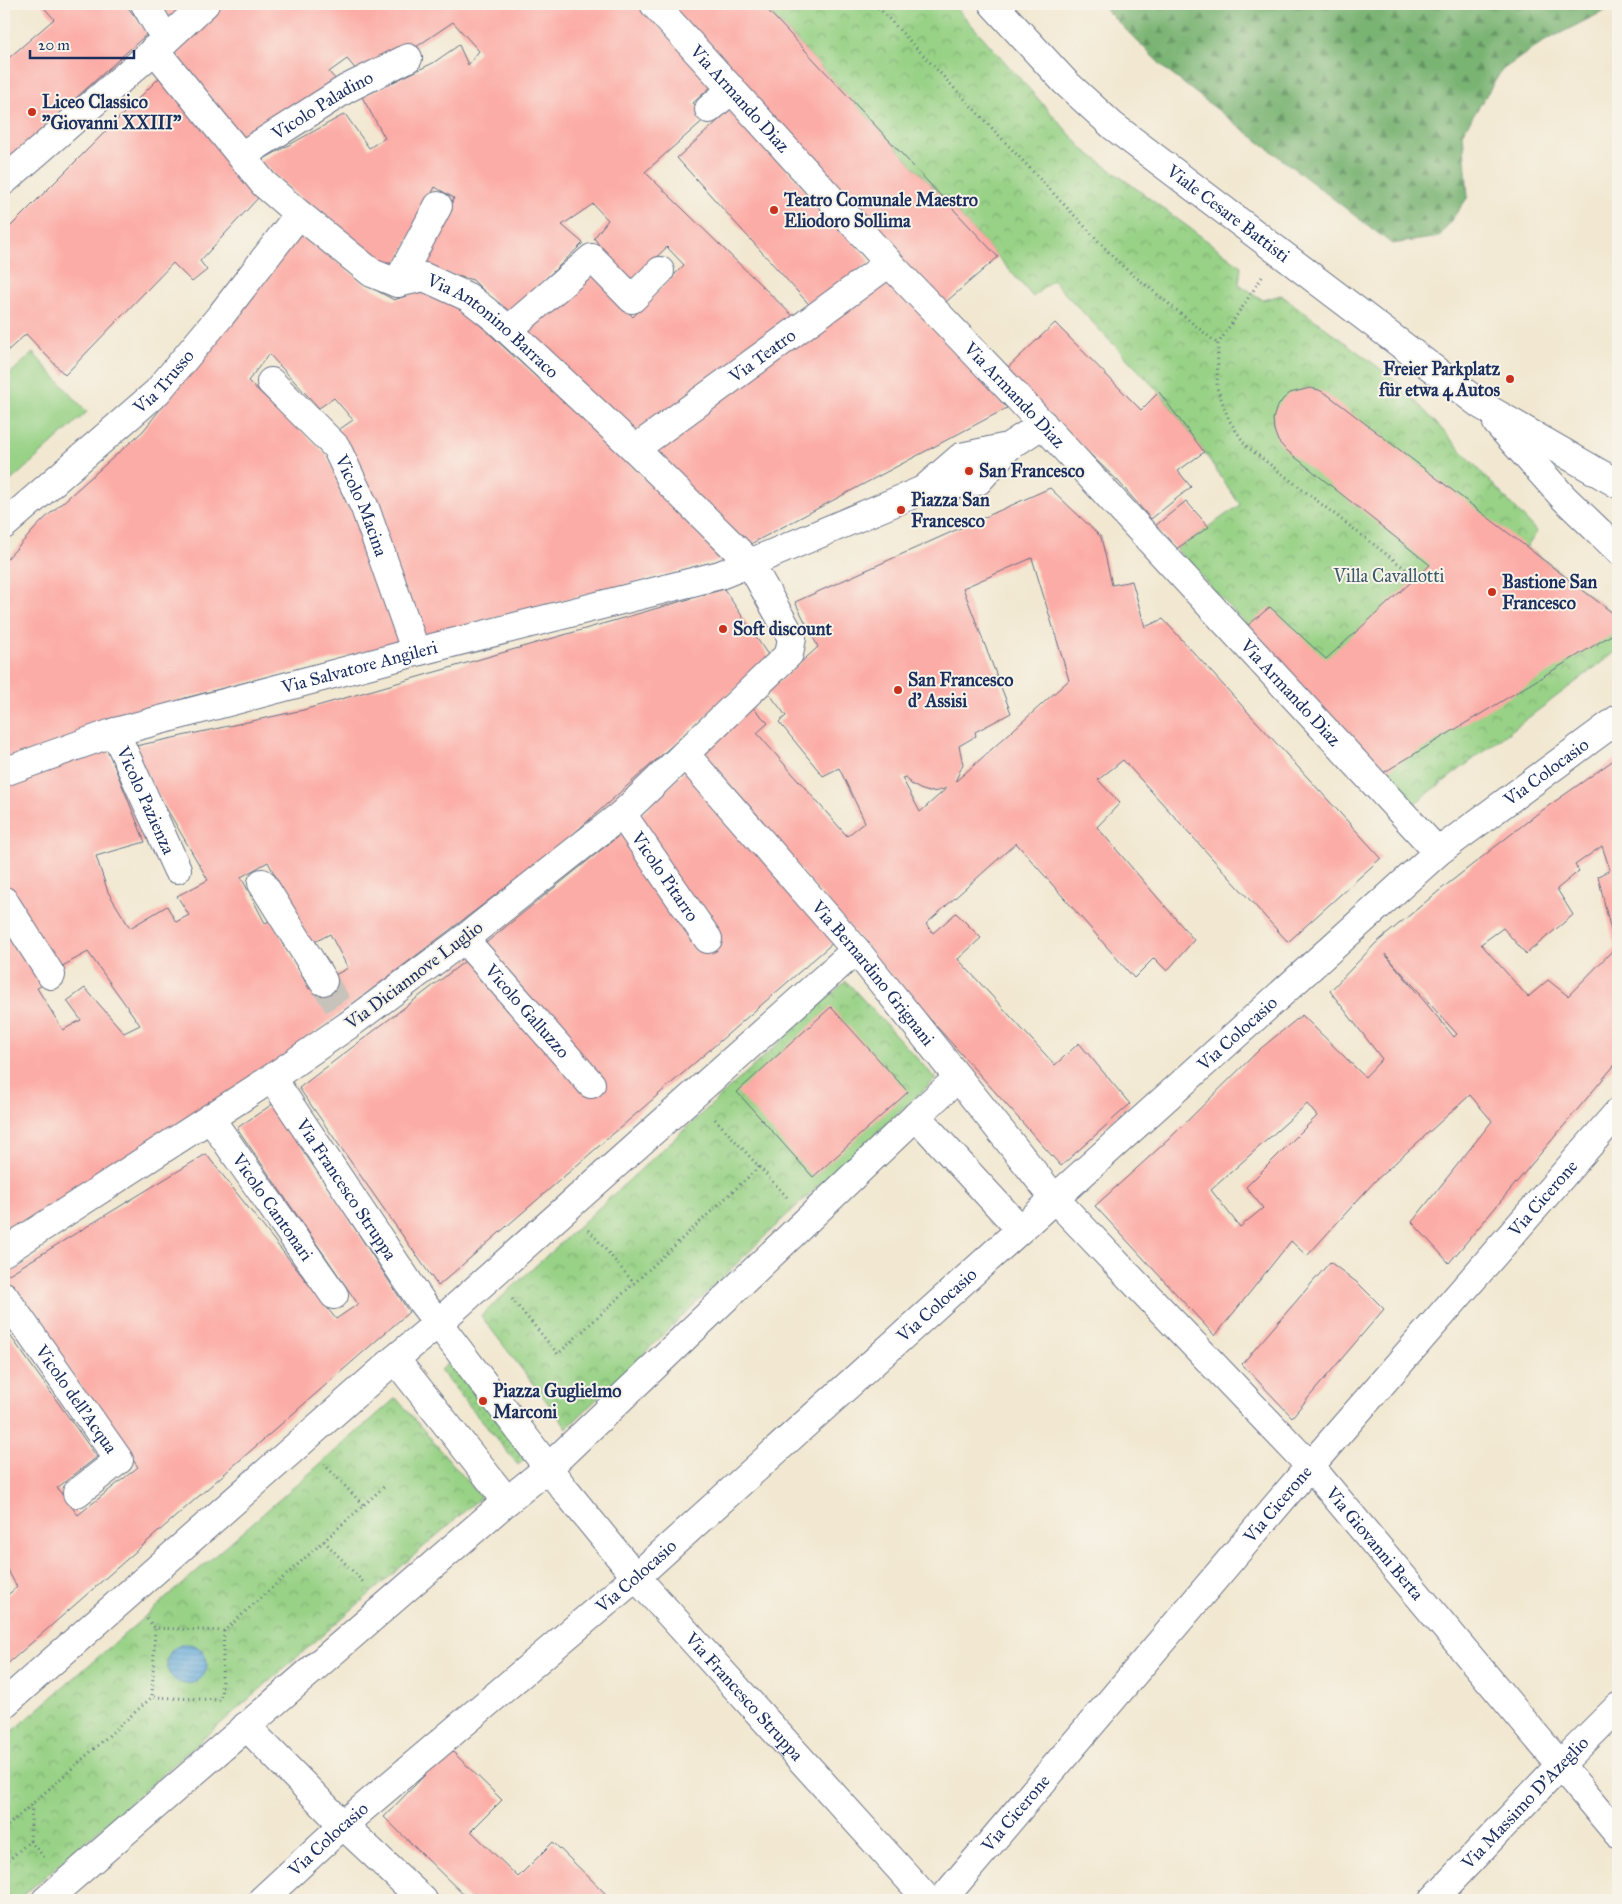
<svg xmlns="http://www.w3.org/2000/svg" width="1622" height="1904" viewBox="0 0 1622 1904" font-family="'IM FELL Great Primer',serif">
  <defs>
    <pattern id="grass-dots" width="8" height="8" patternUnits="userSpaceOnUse" patternTransform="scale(1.25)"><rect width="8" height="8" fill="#98d286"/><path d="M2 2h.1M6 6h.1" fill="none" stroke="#7bab71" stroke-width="1.8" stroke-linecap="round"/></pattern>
    <pattern id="forest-firs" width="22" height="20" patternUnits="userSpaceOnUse" patternTransform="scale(1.25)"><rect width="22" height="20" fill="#7ab473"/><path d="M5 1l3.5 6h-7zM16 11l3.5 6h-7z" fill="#639362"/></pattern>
    <pattern id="park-crowns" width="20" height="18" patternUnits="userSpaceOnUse" patternTransform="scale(1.25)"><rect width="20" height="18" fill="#98d286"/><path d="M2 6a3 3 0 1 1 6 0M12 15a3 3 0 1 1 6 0" fill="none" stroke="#7bab71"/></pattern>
    <pattern id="water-rules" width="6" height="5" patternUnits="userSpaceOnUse" patternTransform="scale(1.25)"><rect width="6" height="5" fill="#66abdb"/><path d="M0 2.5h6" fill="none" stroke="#538cb5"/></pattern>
  </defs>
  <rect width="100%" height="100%" fill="#f7f3e8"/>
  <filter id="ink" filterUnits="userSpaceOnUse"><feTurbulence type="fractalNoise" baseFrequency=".02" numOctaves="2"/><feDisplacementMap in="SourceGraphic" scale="10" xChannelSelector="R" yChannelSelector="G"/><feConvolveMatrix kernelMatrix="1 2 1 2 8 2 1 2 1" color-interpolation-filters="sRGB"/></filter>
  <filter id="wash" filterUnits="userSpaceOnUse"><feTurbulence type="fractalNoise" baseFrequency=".0096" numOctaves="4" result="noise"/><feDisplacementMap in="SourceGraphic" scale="20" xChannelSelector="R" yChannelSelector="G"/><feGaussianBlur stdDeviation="1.12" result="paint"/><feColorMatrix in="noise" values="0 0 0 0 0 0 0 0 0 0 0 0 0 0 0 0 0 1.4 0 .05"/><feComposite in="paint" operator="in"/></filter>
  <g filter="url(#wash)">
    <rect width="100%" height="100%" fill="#f2e8d1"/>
    <path fill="url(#grass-dots)" stroke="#5a8072" d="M 451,1361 L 528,1456 L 518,1465 L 440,1370 Z"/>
    <path fill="url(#forest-firs)" stroke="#4a7268" d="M 1100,4 L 1618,4 L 1541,43 L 1502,70 L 1463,132 L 1468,197 L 1439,237 L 1392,244 L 1166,70 Z"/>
    <path fill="url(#park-crowns)" stroke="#5a8072" fill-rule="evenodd" d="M 762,4 L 953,4 L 1084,150 L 1241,266 L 1239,284 L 1263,300 L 1281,295 L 1397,381 L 1537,532 L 1527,547 L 1618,617 L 1618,650 L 1414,804 L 1383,773 L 1176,549 L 1240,505 L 1204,452 L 1159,392 L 1052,280 L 1033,297 L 998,257 Z
      M 846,981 L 936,1079 L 788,1214 L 567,1428 L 481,1316 Z
      M 396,1398 L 481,1497 L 18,1900 L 4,1900 L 4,1739 ZM 192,1644 L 202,1650 L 207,1661 L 169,1674 L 167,1662 L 171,1651 Z"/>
    <path fill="#98d286" stroke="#5a8072" d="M 33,353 L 87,412 L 4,487 L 4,379 Z"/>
    <path fill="url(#water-rules)" stroke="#406d9c" d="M167 1664a20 20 0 1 1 40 0a20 20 0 1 1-40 0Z"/>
    <g id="blocks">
      <path fill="#fcaca6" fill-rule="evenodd" d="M 41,4 L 125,4 L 148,33 L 4,163 L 4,62 L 54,19 Z
        M 159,4 L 190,4 L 170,22 Z
        M 220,4 L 638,4 L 714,84 L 693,103 L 707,117 L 645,172 L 800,323 L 637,441 L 523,330 L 592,273 L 633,317 L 684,265 L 667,247 L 628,284 L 594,238 L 608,220 L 593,204 L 562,225 L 583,243 L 508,315 L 473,280 L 419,266 L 454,198 L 435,187 L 397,263 L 381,263 L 351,243 L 260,161 L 345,114 L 369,148 L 385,138 L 362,97 L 433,63 L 459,45 L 468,65 L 479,51 L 453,22 L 416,47 L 358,72 L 347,59 L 329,72 L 337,81 L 244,141 L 171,47 Z
        M 668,4 L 762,4 L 998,257 L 940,307 Z
        M 162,75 L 258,198 L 200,261 L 207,270 L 192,282 L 173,263 L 65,375 L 26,334 L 4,354 L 4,233 Z
        M 732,108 L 870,261 L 815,311 L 677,158 Z
        M 301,232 L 363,283 L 394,300 L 421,291 L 459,306 L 625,458 L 725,559 L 424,636 L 337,431 L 353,420 L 334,398 L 319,408 L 269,354 L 248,381 L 326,454 L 356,517 L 401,642 L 185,698 L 4,762 L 4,562 L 43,520 L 143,431 Z
        M 886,275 L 1007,408 L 745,547 L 647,451 Z
        M 1055,323 L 1141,410 L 1159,392 L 1204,452 L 1178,471 L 1191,487 L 1151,519 L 1118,481 L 1004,371 Z
        M 1310,388 L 1319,390 L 1328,395 L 1618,617 L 1618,631 L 1383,773 L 1247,626 L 1270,607 L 1326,659 L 1430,565 L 1285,449 L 1278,441 L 1274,430 L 1273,419 L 1276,409 L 1283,399 L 1290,393 Z
        M 1050,488 L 1101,537 L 1112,585 L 1132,581 L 1145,627 L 1163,619 L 1381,858 L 1288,942 L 1123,760 L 1098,780 L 1120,803 L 1097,827 L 1194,940 L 1167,971 L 1154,958 L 1134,978 L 1016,843 L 926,924 L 933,933 L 956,913 L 981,938 L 958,959 L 1055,1065 L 1079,1043 L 1130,1104 L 1061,1166 L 881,964 L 701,754 L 752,707 L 768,723 L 757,733 L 847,836 L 865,822 L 839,768 L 823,776 L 779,722 L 786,716 L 768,692 L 818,647 L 795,602 ZM 1032,558 L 1069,680 L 955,782 L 963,764 L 959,746 L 976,736 L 975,732 L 1011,713 L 963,588 ZM 906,777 L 911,784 L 920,789 L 929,792 L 938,791 L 947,788 L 920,812 L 902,778 Z
        M 1186,501 L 1209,527 L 1176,549 L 1155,526 Z
        M 724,589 L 770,658 L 560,846 L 275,1063 L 12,1231 L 4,1219 L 4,919 L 49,982 L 37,988 L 63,1030 L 81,1020 L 67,1001 L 85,988 L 124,1033 L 140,1025 L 88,952 L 57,969 L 50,954 L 4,885 L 4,784 L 107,748 L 145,842 L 96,856 L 108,892 L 130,928 L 167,906 L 176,922 L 189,915 L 177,896 L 208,880 L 131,747 L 303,710 ZM 268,862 L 311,944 L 330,934 L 348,968 L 309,989 L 272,920 L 265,923 L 241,877 Z
        M 1618,757 L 1618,1061 L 1449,1263 L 1412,1222 L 1492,1121 L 1470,1095 L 1375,1181 L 1307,1256 L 1291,1241 L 1215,1336 L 1095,1206 L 1168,1140 L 1260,1049 L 1302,1015 L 1365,1077 L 1382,1059 L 1330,991 L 1376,943 L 1440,890 L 1537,814 ZM 1602,846 L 1610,870 L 1598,876 L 1615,948 L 1568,996 L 1548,980 L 1528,997 L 1481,944 L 1503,928 L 1526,954 L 1573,915 L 1557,889 L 1579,871 L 1575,865 ZM 1385,954 L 1457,1034 L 1454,1037 ZM 1307,1104 L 1317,1116 L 1246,1187 L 1263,1208 L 1240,1227 L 1211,1190 Z
        M 686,770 L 835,941 L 438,1286 L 299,1088 L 468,959 L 482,946 L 627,829 Z
        M 831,1007 L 908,1092 L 813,1177 L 737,1092 Z
        M 274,1103 L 409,1312 L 4,1667 L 4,1598 L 17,1587 L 4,1563 L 4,1327 L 97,1457 L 57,1488 L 78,1515 L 138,1467 L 4,1277 L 206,1154 L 336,1319 L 358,1304 L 237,1128 Z
        M 1330,1262 L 1359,1284 L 1384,1309 L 1292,1417 L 1242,1364 Z
        M 450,1749 L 502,1800 L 471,1831 L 518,1877 L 553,1842 L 612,1900 L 469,1900 L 384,1817 Z"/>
    </g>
  </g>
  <g filter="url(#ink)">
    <use href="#blocks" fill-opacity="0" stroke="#667086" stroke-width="1"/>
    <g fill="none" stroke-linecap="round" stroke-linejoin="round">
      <path stroke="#c7c3ba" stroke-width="28" stroke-dasharray="28 14" stroke-linecap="butt" d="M 323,981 L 342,1011"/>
      <defs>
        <g id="street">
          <path d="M 145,4 L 166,40"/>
          <path id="s1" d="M 654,4 L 889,263 L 1021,401 L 1438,852"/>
          <path id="s2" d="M 154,49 L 264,184 L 299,214 L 372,273 L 397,283 L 424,277 L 468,297 L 496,319 L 635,449 L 750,563 L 923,490 L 961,457 L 1008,447 L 1043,424"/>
          <path d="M 709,109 L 732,89"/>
          <path id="s3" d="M 241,156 L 346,89 L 408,58"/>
          <path d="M 4,181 L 166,40 L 205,4"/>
          <path d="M 397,283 L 438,206"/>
          <path d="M 508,330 L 592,258 L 632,299 L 660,271"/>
          <path id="s4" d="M 271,382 L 336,447 L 365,508 L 416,652"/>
          <path id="s5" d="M 635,449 L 889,263"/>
          <path d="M 923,490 L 978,481 L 1008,447"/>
          <path id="s6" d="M 4,525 L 157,392 L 222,314 L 299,214"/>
          <path id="s7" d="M 115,732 L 177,869"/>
          <path id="s8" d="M 685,754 L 856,950 L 1055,1199 L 1310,1466 L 1618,1834"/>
          <path id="s9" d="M 4,772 L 115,732 L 416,652 L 720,575 L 750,563 L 792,638 L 789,654 L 622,814 L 464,939 L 350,1024 L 272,1078 L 4,1252"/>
          <path id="s10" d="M 622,814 L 708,939"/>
          <path d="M 262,883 L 323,981"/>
          <path d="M 4,901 L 51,975"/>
          <path id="s11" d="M 464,939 L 591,1084"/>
          <path id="s12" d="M 272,1078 L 421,1301 L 438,1323 L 856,950"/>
          <path d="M 916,1116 L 1020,1229"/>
          <path id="s13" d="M 210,1118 L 334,1295"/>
          <path id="s14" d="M 4,1296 L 119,1460 L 77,1493"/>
          <path d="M 395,1359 L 507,1501"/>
          <path d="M 246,1726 L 343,1825"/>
          <path d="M 46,1900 L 507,1501 L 548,1468 L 916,1116 L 958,1078"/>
          <path id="s15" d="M 942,1900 L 1310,1466 L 1618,1112"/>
        </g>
        <g id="secondary">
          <path id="s16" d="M 993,4 L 1065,82 L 1113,126 L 1481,405 L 1618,484"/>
          <path d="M 1497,423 L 1564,498 L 1618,550"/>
          <path id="s17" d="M 4,1704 L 395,1359 L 438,1323 L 565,1490 L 636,1577 L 928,1900"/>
          <path d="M 343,1825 L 423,1900"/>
          <path id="s18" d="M 262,1900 L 343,1825 L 636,1577 L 1438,852 L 1618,719"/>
          <path id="s19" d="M 1433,1900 L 1560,1765 L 1618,1707"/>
        </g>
      </defs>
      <use href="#street" stroke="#667086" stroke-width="30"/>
      <use href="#secondary" stroke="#667086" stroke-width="30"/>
      <path stroke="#667086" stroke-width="3" stroke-dasharray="1 4" stroke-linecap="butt" d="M 875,4 L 1120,264 L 1218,344
        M 1262,277 L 1218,344 L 1217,388 L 1229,420 L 1246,446 L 1416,577
        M 715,1119 L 787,1197
        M 589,1230 L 634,1283
        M 512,1299 L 558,1354 L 759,1167
        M 324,1464 L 363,1505
        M 324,1541 L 365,1584
        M 147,1619 L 155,1628
        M 224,1631 L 221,1700 L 152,1697 L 155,1628 L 224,1631 L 386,1485
        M 4,1829 L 152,1697
        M 30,1841 L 46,1859
        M 4,1864 L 30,1841 L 32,1804"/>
      <use href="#street" stroke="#fff" stroke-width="28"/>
      <use href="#secondary" stroke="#fff" stroke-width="28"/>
    </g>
  </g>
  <g fill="#c8321e" stroke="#f7f3e8" stroke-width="2">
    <circle cx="32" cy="112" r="5"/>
    <circle cx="774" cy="210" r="5"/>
    <circle cx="1510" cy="379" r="5"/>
    <circle cx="969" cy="471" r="5"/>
    <circle cx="901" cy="510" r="5"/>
    <circle cx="1492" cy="592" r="5"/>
    <circle cx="723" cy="629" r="5"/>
    <circle cx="898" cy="690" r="5"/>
    <circle cx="483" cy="1401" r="5"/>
  </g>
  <g text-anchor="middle" stroke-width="4" stroke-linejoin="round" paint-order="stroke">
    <g font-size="18" fill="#1b2f5e" stroke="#f7f3e8">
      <text dy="6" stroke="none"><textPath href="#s1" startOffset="128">Via Armando Diaz</textPath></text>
      <text dy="6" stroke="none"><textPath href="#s3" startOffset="96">Vicolo Paladino</textPath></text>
      <text dy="6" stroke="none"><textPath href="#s16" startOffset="316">Viale Cesare Battisti</textPath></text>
      <text dy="6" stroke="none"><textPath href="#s2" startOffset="454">Via Antonino Barraco</textPath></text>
      <text dy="6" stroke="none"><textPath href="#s5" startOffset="158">Via Teatro</textPath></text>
      <text dy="6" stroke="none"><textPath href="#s6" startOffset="215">Via Trusso</textPath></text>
      <text dy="6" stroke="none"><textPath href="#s1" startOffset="532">Via Armando Diaz</textPath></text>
      <text dy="6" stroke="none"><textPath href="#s4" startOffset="156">Vicolo Macina</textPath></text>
      <text dy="6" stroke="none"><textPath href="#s9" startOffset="371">Via Salvatore Angileri</textPath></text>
      <text dy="6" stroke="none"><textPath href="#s1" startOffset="938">Via Armando Diaz</textPath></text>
      <text dy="6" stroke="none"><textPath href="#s18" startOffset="1710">Via Colocasio</textPath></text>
      <text dy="6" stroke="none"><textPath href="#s7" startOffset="75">Vicolo Pazienza</textPath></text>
      <text dy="6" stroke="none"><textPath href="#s10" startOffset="76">Vicolo Pitarro</textPath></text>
      <text dy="6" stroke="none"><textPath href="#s8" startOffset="289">Via Bernardino Grignani</textPath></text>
      <text transform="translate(414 975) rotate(-37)" y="6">Via Diciannove Luglio</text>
      <text dy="6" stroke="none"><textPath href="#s11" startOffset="96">Vicolo Galluzzo</textPath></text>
      <text dy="6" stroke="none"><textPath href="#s18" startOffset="1305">Via Colocasio</textPath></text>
      <text dy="6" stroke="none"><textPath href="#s12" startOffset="134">Via Francesco Struppa</textPath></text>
      <text dy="6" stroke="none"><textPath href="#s15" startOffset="924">Via Cicerone</textPath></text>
      <text dy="6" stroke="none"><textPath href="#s13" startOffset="109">Vicolo Cantonari</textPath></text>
      <text dy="6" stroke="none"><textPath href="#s18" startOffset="900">Via Colocasio</textPath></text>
      <text dy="6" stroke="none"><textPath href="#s14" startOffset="126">Vicolo dell'Acqua</textPath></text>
      <text dy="6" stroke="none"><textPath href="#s15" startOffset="519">Via Cicerone</textPath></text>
      <text dy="6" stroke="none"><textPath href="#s8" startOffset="1049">Via Giovanni Berta</textPath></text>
      <text dy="6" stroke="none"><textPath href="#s18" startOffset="495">Via Colocasio</textPath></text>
      <text dy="6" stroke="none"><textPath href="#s17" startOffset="1061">Via Francesco Struppa</textPath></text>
      <text dy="6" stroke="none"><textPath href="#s19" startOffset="134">Via Massimo D'Azeglio</textPath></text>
      <text dy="6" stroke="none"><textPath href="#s15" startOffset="114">Via Cicerone</textPath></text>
      <text dy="6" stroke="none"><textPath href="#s18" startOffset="90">Via Colocasio</textPath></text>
    </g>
    <g font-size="18" font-weight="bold" fill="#1b2f5e" stroke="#f7f3e8" text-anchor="start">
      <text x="42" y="108">Liceo Classico<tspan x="42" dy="21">"Giovanni XXIII"</tspan></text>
      <text x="784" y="206">Teatro Comunale Maestro<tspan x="784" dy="21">Eliodoro Sollima</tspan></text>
      <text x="1500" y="375" text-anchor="end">Freier Parkplatz<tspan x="1500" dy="21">für etwa 4 Autos</tspan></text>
      <text x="979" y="477">San Francesco</text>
      <text x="911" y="506">Piazza San<tspan x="911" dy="21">Francesco</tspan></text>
      <text x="1502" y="588">Bastione San<tspan x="1502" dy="21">Francesco</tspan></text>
      <text x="733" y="635">Soft discount</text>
      <text x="908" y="686">San Francesco<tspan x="908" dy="21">d' Assisi</tspan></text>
      <text x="493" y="1397">Piazza Guglielmo<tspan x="493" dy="21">Marconi</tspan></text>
    </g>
    <g font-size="18" fill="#3a5868" stroke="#f7f3e8">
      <text x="1389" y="582">Villa Cavallotti</text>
    </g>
  </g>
  <rect width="1622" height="1904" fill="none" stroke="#f7f3e8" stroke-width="20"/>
  <path d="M30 50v8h104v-8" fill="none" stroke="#1b2f5e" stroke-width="2.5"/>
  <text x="38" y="50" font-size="15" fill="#1b2f5e" stroke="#f7f3e8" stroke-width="4" paint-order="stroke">20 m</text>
</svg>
